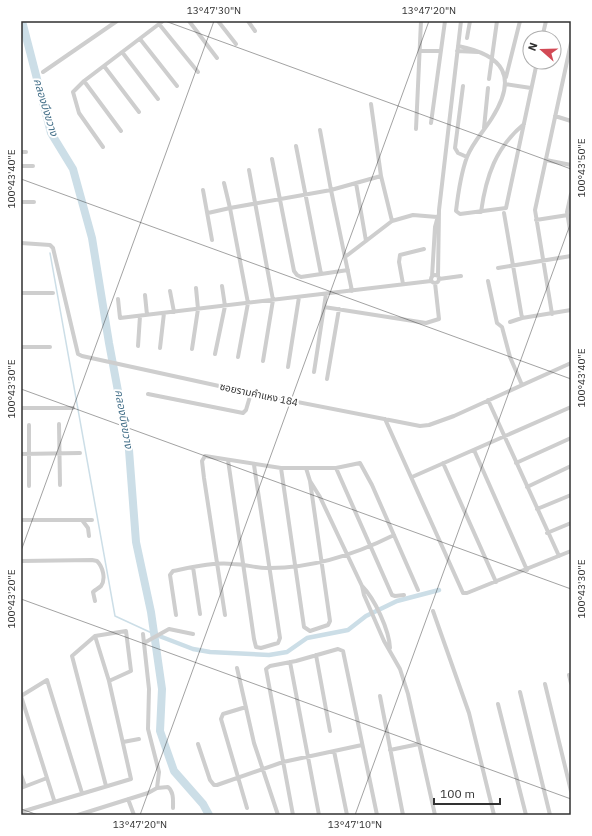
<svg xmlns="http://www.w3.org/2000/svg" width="592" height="836" viewBox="0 0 592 836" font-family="'IBM Plex Sans','Noto Sans Thai',sans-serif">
  <rect width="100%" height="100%" fill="#fff"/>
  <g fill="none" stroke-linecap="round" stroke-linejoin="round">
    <path stroke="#ccdee7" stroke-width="1.5" d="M 50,253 L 115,616 L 154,634"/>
    <path stroke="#ccdee7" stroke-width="4.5" d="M 154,634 L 193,649 L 210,652 L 269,655 L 287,652 L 307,638 L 348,630 L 366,616 L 397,601 L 439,590"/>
    <path stroke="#ccdee7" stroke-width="8" d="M 22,21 L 51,133 L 73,169 L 92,238 L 109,343 L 129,450 L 136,542 L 151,612 L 162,689 L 160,731 L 174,771 L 203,804 L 209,815"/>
    <path stroke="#cecece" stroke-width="4" d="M 189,21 L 217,58
      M 218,21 L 236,44
      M 248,21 L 255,31
      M 159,24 L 198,72
      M 467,38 L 470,21
      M 542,38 L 546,21
      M 140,39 L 177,86
      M 458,46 C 504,55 518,77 492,118 C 484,131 473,142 467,157 C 461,173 458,194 456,211 L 460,214 L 506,208 L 537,62
      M 420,51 L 441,51
      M 457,51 L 478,52
      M 122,52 L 158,99
      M 104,66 L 139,112
      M 43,72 L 117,21
      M 506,77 L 520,21
      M 489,79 L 497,21
      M 84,81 L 121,131
      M 505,84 L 531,88
      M 463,86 L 455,148 L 458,153 L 467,157
      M 371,104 L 381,176 L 392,221
      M 555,116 L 571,121
      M 431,123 L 445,21
      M 484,128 L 488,88
      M 416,129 L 421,21
      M 296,146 L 321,274
      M 103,147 L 79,113 L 73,92 L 84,81 L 163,21
      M 21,152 L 26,152
      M 272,159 L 294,271 L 297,275 L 301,277 L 348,270
      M 546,160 L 571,165
      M 21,166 L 33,166
      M 249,170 L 273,300 L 263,361
      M 224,183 L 230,208 L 331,190 L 320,130
      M 356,183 L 366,241
      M 203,190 L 212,240
      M 571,194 L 567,212 L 571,236
      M 21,202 L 34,202
      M 481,212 C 486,176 496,147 524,124
      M 208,213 L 230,208 L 248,303 L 238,357
      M 504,213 L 522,318
      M 536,220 L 568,215
      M 21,243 L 50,245 L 53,248 L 78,354 L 82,356 L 251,393 L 420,426 L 429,425 L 454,416 L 571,363
      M 345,257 L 392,221 L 413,215 L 437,217
      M 498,268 L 571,256
      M431 279a4 4 0 1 1 8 0a4 4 0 1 1-8 0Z
      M 438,276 L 439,210 L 461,21
      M 432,277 L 435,227 L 438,216
      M 439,279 L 461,276
      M 488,281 L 497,323 L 502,327 L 510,357 L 522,385
      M 403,284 L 399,262 L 400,255 L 424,249
      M 170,291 L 174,312
      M 352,291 L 331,190 L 381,176
      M 21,293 L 53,293
      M 145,295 L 147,315
      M 118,299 L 120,318 L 431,281
      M 324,307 L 426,323 L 439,319 L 435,283
      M 552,314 L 535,210 L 571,43
      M 510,322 L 522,318 L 571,310
      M 138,346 L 140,316
      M 21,347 L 50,347
      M 160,348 L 164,313
      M 192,349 L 198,309 L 196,288
      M 215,354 L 225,306 L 222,286
      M 288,367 L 299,297
      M 314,372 L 326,294
      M 327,379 L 339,309
      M 148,394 L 243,413 L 246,410 L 251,393
      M 488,400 L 559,556
      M 21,408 L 73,408
      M 385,419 L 463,593 L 467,593 L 571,551
      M 59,424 L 60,485
      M 29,425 L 29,486
      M 474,450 L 527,570
      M 21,454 L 80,453
      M 228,460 L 254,639 L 256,647 L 261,648 L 278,643 L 280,638 L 254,465
      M 443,463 L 496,582
      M 516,463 L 571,438
      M 281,468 L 304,627 L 310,631 L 328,625 L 330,621 L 310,481 L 306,468
      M 336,468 L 392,595 L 395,596 L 404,595
      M 412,477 L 571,407
      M 310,481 L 320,497 L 362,586 L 364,595 L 384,641 L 400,669 L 408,694 L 435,815
      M 527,487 L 571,466
      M 537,509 L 571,495
      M 21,520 L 92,520
      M 82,520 L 88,528 L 89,536
      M 547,533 L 571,523
      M 21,561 L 92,560 L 97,561 C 103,567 106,579 101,586 C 99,588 95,590 93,592 L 95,601
      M 193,567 L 200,614
      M 362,586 C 375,599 389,630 390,648
      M 433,611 L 469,713 L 494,815
      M 176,615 L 170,575 L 173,571 C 193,567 213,562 233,564 C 246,564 258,569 270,568 C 313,568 356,554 394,535
      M 225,615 L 204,478 L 202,461 L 205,456 L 281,468 L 336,468 L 360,463 L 372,485 L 418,590
      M 144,643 L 169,629 L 193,634
      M 316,655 L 330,731
      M 290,662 L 319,815
      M 237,668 L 254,743 L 278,815
      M 569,675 L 571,683
      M 545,684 L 571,791
      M 520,692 L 550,815
      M 380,696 L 403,815
      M 498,704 L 526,815
      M 246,707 L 223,714 L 221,719 L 247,808
      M 123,742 L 139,739
      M 198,744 L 210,780 L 214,785 L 217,785 L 283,762 L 362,745
      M 390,750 L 419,744
      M 334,751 L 347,815
      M 21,775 L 25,786
      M 47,778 L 21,696 L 47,680 L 82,793
      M 106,786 L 72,656 L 95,636 L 126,631 L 131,671 L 109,681
      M 21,788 L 47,778 L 54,800
      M 157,788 L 168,787 C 174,792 173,800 173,808
      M 128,799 L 134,815
      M 21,812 L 131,779 L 109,681 L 95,636
      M 78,815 L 148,793 L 157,788 L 159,772 L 148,729 L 149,689 L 143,634
      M 293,815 L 266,669 L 270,666 L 296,661 L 338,649 L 343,651 L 377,815"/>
  </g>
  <path fill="none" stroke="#313131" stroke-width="1" stroke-opacity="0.45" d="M 165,21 L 571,169M 21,179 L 571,379M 21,389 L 571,589M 21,551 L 214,21M 21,599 L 571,799M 21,809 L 38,815M 140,815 L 429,21M 355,815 L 571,222M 570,815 L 571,812"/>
  <g text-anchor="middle" stroke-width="4" stroke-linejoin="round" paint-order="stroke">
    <g font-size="10" fill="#313131" stroke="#fff">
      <text transform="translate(259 394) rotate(12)" y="4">ซอยรามคำแหง 184</text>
    </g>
    <g font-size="11" font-style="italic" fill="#47728b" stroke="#fff">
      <text transform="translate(46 107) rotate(73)" y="4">คลองบึงขวาง</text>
      <text transform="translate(124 419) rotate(80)" y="4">คลองบึงขวาง</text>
    </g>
  </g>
  <rect width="592" height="836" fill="none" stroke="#ffffff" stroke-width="44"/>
  <g transform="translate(542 50) rotate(290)"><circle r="19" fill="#ffffff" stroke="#adadad"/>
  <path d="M0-3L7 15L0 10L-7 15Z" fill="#d24955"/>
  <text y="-6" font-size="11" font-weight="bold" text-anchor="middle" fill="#313131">N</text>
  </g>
  <path d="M434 798v6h66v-6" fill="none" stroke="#313131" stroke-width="2"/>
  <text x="440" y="798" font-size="12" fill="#313131" stroke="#ffffff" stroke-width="3" paint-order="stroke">100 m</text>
  <rect x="22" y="22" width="548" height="792" fill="none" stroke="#313131" stroke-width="1.5"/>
  <g font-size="10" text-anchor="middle" fill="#313131">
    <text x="214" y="14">13°47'30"N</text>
    <text x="429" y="14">13°47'20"N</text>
    <text transform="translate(581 168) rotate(-90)" y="4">100°43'50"E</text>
    <text transform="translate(11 179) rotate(-90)" y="4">100°43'40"E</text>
    <text transform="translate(581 378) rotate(-90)" y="4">100°43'40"E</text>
    <text transform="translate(11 389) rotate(-90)" y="4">100°43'30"E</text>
    <text transform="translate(581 589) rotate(-90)" y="4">100°43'30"E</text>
    <text transform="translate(11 599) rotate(-90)" y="4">100°43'20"E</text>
    <text x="140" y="828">13°47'20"N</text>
    <text x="355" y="828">13°47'10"N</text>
  </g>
</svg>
